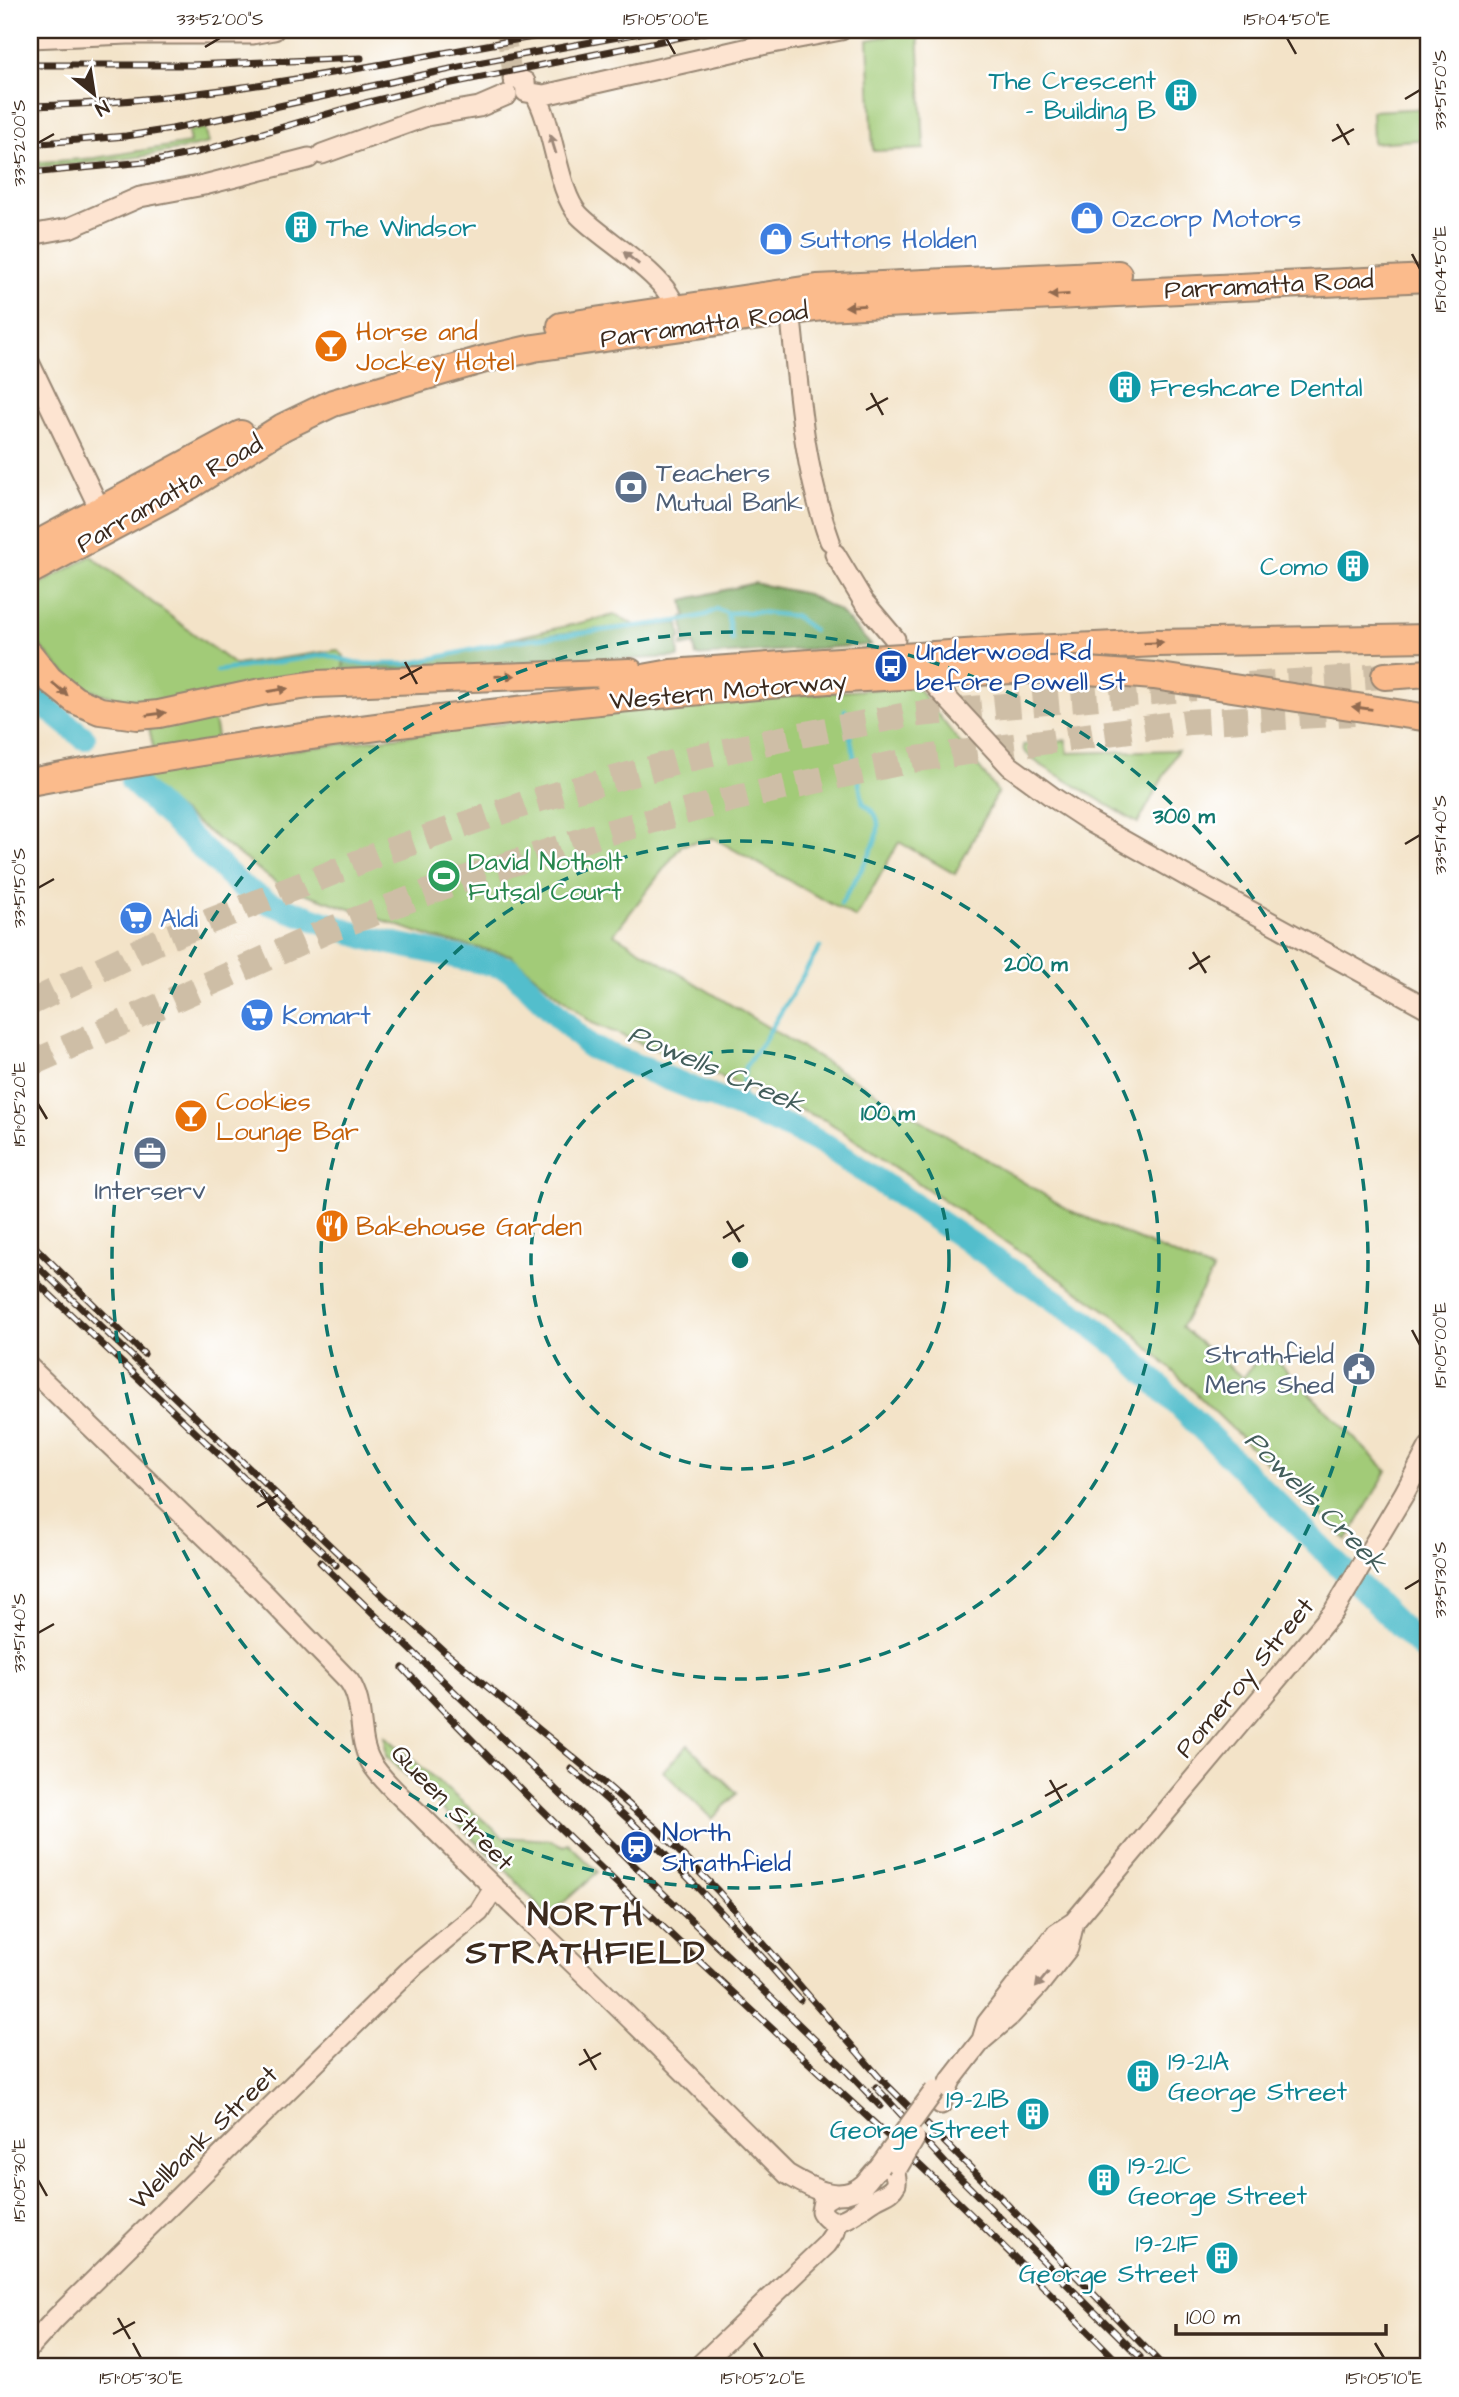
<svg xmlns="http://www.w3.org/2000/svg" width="1459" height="2397" viewBox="0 0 1459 2397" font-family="'Architects Daughter',sans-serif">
  <rect width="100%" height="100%" fill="#fff"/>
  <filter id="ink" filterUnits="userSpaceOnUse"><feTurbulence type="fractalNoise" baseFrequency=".0143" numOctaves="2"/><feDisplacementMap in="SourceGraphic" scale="14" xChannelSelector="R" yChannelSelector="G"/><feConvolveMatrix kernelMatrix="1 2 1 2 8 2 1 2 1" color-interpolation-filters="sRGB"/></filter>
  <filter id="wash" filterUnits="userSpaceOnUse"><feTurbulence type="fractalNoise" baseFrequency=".00686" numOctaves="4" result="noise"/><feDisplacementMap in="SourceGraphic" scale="28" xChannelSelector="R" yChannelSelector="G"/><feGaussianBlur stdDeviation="1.57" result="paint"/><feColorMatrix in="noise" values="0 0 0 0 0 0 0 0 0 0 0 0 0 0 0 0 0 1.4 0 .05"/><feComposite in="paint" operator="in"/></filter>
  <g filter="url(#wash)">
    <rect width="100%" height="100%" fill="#f3e3c8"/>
    <path fill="#a2cb78" stroke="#6e7a4b" stroke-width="2" d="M 918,30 L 924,149 L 873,151 L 868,40 Z
      M 1429,108 L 1429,139 L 1373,143 L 1372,111 Z
      M 205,128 L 209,143 C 150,157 90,165 30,167 L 30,163 L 95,158 L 190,143 L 188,131 Z
      M 91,556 L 235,665 L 337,650 L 344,656 L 343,672 L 209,693 L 221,759 L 635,707 L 916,686 L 998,792 L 955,874 L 899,842 L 856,918 L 713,838 L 682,845 L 614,934 L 1071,1211 L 1213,1271 L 1181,1327 L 1243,1378 L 1265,1349 L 1387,1471 L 1347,1540 L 1119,1319 L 827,1121 L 592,1023 L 510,955 L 434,938 L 278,884 L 131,774 L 158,769 L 143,700 C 85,699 64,676 30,634 L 30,590 Z
      M 615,615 L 635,625 L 505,640 Z
      M 1066,740 L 1068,753 L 1178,750 L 1138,823 L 1039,764 L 1024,751 L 1023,745 Z
      M 385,1736 L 503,1837 L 549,1840 L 564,1846 L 568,1843 L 598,1872 L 548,1916 L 506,1870 L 386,1756 Z
      M 688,1745 L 737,1793 L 712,1819 L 663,1771 Z"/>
    <path fill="#81af68" stroke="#5e6c43" stroke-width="2" d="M 754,583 L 807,594 L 839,611 L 871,645 L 696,656 L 694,644 L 682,647 L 682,643 L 685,642 L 683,617 L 686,615 L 683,600 Z
      M 679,623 L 681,639 L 678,640 L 679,657 L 343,672 L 344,659 C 399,678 454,651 508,642 C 564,633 622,630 679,623 Z"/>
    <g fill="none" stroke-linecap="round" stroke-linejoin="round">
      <path stroke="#52becc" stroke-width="4.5" d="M 727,613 L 732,640
        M 217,671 L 326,655 L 361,664 L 408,664 L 507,642 L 678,621 L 706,615 L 717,609 L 727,613 L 757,612 L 794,616 L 813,630
        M 841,904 C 851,885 880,845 878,825 C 878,814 871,809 863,803 L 845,710
        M 752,1113 L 744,1098 L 742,1087 L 745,1067 L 763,1042 L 820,947"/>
      <path stroke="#52becc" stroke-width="24" d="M 30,694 L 84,738
        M 132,781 L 241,886 L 269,903 L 367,938 L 500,966 L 511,970 L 590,1047 L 791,1128 L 827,1146 L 1084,1320 L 1121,1348 L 1429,1655"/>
    </g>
  </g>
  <g filter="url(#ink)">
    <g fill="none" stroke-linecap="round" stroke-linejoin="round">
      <path stroke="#cebea6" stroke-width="19" stroke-dasharray="19 10" stroke-linecap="butt" d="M 505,30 L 513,78"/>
      <path stroke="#cebea6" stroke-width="26" stroke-dasharray="26 13" stroke-linecap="butt" d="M 1248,685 L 1385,676
        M 30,1003 L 157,942 L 382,853 L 536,800 L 684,760 L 800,735 L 908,715 L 1195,688
        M 30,1064 L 329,930 L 458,881 L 599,835 L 736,798 L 917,759 L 1189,722 L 1354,713"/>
      <defs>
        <path id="secondary" d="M 30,38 L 128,34 L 253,34 L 274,30
          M 513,79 L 519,79 L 525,82 L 526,92
          M 526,92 L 544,95 L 762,45 L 841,30
          M 535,94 C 554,124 557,192 579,215 C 604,241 667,275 675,308
          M 322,154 L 427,116 L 479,107 L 507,95
          M 30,235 L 69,228 L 140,197 L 204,185 L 309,158
          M 789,300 C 798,379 802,466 830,541
          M 30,364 L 105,520
          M 835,554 L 864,602 L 895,639
          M 931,681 L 1010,766 L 1054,798 L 1092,823 L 1188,877 L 1429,1009
          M 30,1368 L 260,1589 L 349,1681 C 367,1706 355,1741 374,1767 C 388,1787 408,1803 425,1820 C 464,1859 504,1897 544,1935 C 626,2013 706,2094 787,2174 C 809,2187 840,2206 864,2184 C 871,2177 874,2169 884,2165 C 893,2168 897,2174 896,2184 C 891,2194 883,2194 874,2200 C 859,2208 836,2236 821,2211 L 823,2201 L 833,2195
          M 982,2040 L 987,2023 L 1056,1934 L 1074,1922 L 1334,1611 L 1404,1494 L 1429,1447
          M 941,2104 L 951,2080 L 982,2040 L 1010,2016 L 1038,1986 L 1068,1948 L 1074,1922
          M 30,2347 L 56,2318 L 414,1966 L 479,1912 L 494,1888
          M 698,2367 L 827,2244 L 835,2232 L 837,2221"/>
        <path id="highway" d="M 561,326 L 817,288 L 1118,274
          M 30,548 L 241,434
          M 30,571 L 191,485 L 283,427 L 333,403 L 485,359 L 534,348 L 823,307 L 1429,278
          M 1012,650 L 1157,643 L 1429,638
          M 30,655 L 49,679 L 75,700 L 100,711 L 137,716 L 159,714 L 261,692 L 316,684 L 630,672
          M 1385,676 L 1429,673
          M 610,684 L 671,673 L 824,662
          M 30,782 C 293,732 561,702 828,680"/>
      </defs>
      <use href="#secondary" stroke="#978673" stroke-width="23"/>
      <use href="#highway" stroke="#978673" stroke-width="30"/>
      <use href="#secondary" stroke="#fde4d1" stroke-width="19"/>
      <use href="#highway" stroke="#fbbb8c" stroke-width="26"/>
      <defs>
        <path id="rail" d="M 30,65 L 191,65 L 361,58
          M 30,106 C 212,102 391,61 571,30
          M 30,144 L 126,136 L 172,129 L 483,62 L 656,30
          M 30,173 L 155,161 L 198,152 L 365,103 L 427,88 L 716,30
          M 30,1242 L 144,1354
          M 30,1259 L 383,1596 L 445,1652 L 603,1782 L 658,1830 L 718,1891 L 879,2077 L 1001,2198 L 1164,2367
          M 30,1276 L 336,1565
          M 320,1562 L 842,2066 L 880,2106
          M 403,1668 C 564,1840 740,1999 913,2159 C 985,2226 1054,2297 1123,2367
          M 571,1769 C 655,1838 728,1918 800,2000
          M 876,2087 L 948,2166 L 1140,2357"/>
      </defs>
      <use href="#rail" stroke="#3b2a1e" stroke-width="7"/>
      <use href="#rail" stroke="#fff" stroke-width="4.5" stroke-dasharray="13" stroke-linecap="butt"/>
      <defs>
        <path id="secondary-bridge" d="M 879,2167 L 935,2090
          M 898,2167 L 915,2138"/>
        <path id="highway-bridge" d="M 824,662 L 1012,650
          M 828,680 L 1013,670 L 1075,670 L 1154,676 L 1429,718"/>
      </defs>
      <use href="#secondary-bridge" stroke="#978673" stroke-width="23" stroke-linecap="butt"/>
      <use href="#highway-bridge" stroke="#978673" stroke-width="30" stroke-linecap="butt"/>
      <use href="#secondary-bridge" stroke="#fde4d1" stroke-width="19"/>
      <use href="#highway-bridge" stroke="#fbbb8c" stroke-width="26"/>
    </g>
    <defs><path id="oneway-solid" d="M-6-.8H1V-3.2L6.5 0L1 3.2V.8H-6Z" transform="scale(1.75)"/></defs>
    <g fill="#9c8778">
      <use href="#oneway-solid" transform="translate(553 144) rotate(-107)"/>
      <use href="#oneway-solid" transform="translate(631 258) rotate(-141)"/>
      <use href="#oneway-solid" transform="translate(1042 1980) rotate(129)"/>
    </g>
    <g fill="#916b50">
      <use href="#oneway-solid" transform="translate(1059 295) rotate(177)"/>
      <use href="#oneway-solid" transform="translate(855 306) rotate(177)"/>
      <use href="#oneway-solid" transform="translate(1154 643) rotate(-2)"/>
      <use href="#oneway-solid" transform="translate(505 676) rotate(-2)"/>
      <use href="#oneway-solid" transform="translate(60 689) rotate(40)"/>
      <use href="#oneway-solid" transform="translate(278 690) rotate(-9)"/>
      <use href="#oneway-solid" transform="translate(1362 708) rotate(-172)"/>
      <use href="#oneway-solid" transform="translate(156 714) rotate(-8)"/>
    </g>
  </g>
  <path fill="none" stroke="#3b2a1e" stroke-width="2.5" d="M 666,38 L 675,54M 1287,38 L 1296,54M 205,47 L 220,38M 1405,99 L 1420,90M 1337,124 L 1349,145M 1332,141 L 1354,129M 38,143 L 54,134M 1412,254 L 1420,269M 871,393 L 883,415M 866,410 L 888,398M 405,662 L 417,684M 400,679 L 422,667M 1405,844 L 1420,835M 38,888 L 54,879M 1193,952 L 1206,973M 1189,969 L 1210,956M 38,1104 L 47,1119M 727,1221 L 740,1242M 723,1238 L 744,1225M 1412,1330 L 1420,1345M 261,1490 L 274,1511M 257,1507 L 278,1495M 1405,1589 L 1420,1580M 38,1633 L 54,1624M 1050,1780 L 1062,1801M 1045,1796 L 1067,1784M 584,2049 L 596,2070M 579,2065 L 601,2053M 38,2180 L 47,2196M 118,2318 L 130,2339M 113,2334 L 135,2322M 133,2343 L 141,2358M 754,2343 L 763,2358M 1375,2343 L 1384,2358"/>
  <g fill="none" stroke="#0f766e" stroke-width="3.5" stroke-dasharray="12 9">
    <circle cx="740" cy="1260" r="209"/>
    <circle cx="740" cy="1260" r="419"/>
    <circle cx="740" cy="1260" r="628"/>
  </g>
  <defs>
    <symbol id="building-disc" viewBox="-11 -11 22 22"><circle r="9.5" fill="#0f9aa8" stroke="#fff"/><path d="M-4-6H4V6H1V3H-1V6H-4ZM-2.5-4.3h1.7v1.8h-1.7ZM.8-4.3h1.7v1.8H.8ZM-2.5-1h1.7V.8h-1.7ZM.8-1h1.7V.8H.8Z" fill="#fff"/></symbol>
    <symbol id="shop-disc" viewBox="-11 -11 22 22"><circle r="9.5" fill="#3f7fe0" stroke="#fff"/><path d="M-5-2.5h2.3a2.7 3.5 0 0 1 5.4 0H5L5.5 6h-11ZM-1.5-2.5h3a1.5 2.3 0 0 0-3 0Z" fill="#fff"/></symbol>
    <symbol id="bar-disc" viewBox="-11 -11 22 22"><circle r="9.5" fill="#e8710a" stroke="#fff"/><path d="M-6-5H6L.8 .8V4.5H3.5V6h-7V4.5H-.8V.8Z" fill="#fff"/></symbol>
    <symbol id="bank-disc" viewBox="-11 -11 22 22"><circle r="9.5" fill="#5c6f8a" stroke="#fff"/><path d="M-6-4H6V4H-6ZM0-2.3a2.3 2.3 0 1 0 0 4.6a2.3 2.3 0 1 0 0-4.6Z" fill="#fff"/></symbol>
    <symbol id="bus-disc" viewBox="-11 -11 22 22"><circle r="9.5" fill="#1a4fb4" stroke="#fff"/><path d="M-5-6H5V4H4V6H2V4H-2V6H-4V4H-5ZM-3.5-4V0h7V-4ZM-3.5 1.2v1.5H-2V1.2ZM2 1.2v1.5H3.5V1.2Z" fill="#fff"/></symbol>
    <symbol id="stadium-disc" viewBox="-11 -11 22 22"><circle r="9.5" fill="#2e9e5b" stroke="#fff"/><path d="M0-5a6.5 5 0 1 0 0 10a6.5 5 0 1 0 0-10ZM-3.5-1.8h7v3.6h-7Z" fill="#fff"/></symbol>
    <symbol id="supermarket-disc" viewBox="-11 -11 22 22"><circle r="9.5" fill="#3f7fe0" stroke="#fff"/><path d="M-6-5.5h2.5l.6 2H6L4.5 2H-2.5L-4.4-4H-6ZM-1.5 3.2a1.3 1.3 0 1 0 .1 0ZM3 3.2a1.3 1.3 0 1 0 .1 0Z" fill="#fff"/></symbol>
    <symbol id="office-disc" viewBox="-11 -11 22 22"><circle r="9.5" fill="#5c6f8a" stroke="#fff"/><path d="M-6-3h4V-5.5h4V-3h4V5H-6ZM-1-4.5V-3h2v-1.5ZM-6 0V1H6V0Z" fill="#fff"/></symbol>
    <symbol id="restaurant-disc" viewBox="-11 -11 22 22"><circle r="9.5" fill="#e8710a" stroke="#fff"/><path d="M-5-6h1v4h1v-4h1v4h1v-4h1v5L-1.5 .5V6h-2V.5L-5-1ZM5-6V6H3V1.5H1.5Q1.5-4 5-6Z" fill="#fff"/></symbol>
    <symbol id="civic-disc" viewBox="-11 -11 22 22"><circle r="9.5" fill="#5c6f8a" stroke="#fff"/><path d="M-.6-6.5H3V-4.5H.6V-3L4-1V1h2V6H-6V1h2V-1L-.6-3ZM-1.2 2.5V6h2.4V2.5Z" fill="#fff"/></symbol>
    <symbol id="station-disc" viewBox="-11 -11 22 22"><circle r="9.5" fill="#1a4fb4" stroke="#fff"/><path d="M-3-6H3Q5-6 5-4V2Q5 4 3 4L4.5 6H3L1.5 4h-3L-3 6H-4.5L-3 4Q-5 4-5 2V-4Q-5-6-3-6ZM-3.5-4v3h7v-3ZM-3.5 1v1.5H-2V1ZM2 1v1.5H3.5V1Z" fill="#fff"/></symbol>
  </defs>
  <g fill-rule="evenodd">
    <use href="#building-disc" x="1162" y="76" width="38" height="38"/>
    <use href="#shop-disc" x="1068" y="199" width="38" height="38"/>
    <use href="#building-disc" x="282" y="208" width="38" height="38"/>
    <use href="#shop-disc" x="757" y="220" width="38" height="38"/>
    <use href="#bar-disc" x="312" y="327" width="38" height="38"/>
    <use href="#building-disc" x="1106" y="368" width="38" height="38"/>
    <use href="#bank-disc" x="612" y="468" width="38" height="38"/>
    <use href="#building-disc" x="1334" y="547" width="38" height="38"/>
    <use href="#bus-disc" x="872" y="647" width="38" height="38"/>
    <use href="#stadium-disc" x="425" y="857" width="38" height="38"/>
    <use href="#supermarket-disc" x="117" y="899" width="38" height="38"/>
    <use href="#supermarket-disc" x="238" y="996" width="38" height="38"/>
    <use href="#bar-disc" x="172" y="1097" width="38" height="38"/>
    <use href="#office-disc" x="131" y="1134" width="38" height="38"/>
    <use href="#restaurant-disc" x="313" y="1207" width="38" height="38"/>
    <use href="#civic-disc" x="1340" y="1350" width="38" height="38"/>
    <use href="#station-disc" x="618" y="1828" width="38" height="38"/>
    <use href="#building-disc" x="1124" y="2057" width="38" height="38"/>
    <use href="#building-disc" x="1014" y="2095" width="38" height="38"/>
    <use href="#building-disc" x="1085" y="2161" width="38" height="38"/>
    <use href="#building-disc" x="1203" y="2239" width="38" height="38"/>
  </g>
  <g text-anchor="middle" stroke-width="5" stroke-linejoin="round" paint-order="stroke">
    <g font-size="26" fill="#0d838f" stroke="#fff" text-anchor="end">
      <text x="1156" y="89">The Crescent<tspan x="1156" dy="30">- Building B</tspan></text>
      <text x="326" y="236" text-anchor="start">The Windsor</text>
      <text x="1150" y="396" text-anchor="start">Freshcare Dental</text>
      <text x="1328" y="575">Como</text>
      <text x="1168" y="2070" text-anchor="start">19-21A<tspan x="1168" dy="30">George Street</tspan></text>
      <text x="1009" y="2108">19-21B<tspan x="1009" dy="30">George Street</tspan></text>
      <text x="1128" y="2174" text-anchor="start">19-21C<tspan x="1128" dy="30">George Street</tspan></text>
      <text x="1198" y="2252">19-21F<tspan x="1198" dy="30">George Street</tspan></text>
    </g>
    <g font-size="26" fill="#366cbe" stroke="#fff" text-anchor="start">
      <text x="1112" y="227">Ozcorp Motors</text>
      <text x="800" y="248">Suttons Holden</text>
      <text x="160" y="927">Aldi</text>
      <text x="282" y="1024">Komart</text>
    </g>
    <g font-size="26" fill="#3b2a1e" stroke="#fff">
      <text transform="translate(1269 284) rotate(-3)" y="9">Parramatta Road</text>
      <text transform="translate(704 324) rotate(-8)" y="9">Parramatta Road</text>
      <text transform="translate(169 493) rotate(-30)" y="9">Parramatta Road</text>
      <text transform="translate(728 690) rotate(-5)" y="9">Western Motorway</text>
      <text transform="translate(1244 1677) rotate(-50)" y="9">Pomeroy Street</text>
      <text transform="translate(453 1807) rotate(46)" y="9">Queen Street</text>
      <text transform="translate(203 2137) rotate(-44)" y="9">Wellbank Street</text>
    </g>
    <g font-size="26" fill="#c56008" stroke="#fff" text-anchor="start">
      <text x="356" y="340">Horse and<tspan x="356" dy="30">Jockey Hotel</tspan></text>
      <text x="216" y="1110">Cookies<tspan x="216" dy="30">Lounge Bar</tspan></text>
      <text x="356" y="1235">Bakehouse Garden</text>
    </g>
    <g font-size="26" fill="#4e5e75" stroke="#fff" text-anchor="start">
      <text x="656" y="481">Teachers<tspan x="656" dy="30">Mutual Bank</tspan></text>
      <text x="150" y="1199" text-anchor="middle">Interserv</text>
      <text x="1334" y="1363" text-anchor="end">Strathfield<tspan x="1334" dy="30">Mens Shed</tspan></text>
    </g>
    <g font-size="26" fill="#164399" stroke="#fff" text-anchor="start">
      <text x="916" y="660">Underwood Rd<tspan x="916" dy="30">before Powell St</tspan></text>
      <text x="662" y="1841">North<tspan x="662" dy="30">Strathfield</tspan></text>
    </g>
    <g font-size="26" fill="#27864d" stroke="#fff" text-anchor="start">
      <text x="468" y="870">David Notholt<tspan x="468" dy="30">Futsal Court</tspan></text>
    </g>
    <g font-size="28" font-style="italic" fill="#435e5b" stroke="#fff">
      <text transform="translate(717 1068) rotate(23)" y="10">Powells Creek</text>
      <text transform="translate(1317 1501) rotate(45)" y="10">Powells Creek</text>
    </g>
    <g font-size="33" font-weight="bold" letter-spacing="2" fill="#3b2a1e" stroke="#fff">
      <text x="586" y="1925">NORTH<tspan x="586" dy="38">STRATHFIELD</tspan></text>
    </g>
  </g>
  <circle cx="740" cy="1260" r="10" fill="#0f766e" stroke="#fff" stroke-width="3.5"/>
  <g font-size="21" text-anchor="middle" font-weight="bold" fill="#0f766e" stroke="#fff" stroke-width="5" stroke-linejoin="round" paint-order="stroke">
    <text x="1184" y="823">300 m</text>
    <text x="1036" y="971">200 m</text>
    <text x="888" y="1120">100 m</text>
  </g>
  <rect width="1459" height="2397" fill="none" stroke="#fff" stroke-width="77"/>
  <g transform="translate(94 94) rotate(150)" stroke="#ffffff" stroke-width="5" paint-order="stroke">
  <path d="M0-5L12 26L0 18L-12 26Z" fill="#3b2a1e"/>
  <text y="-10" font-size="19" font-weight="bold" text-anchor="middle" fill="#3b2a1e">N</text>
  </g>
  <path d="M1176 2324v10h210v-10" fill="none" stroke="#3b2a1e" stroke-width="3.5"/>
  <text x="1186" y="2324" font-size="21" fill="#3b2a1e" stroke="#ffffff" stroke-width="5" paint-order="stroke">100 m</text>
  <rect x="38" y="38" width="1382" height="2320" fill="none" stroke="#3b2a1e" stroke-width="2.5"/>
  <g font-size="18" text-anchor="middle" fill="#3b2a1e">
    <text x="220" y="25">33°52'00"S</text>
    <text x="666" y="25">151°05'00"E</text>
    <text x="1287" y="25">151°04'50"E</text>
    <text transform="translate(1440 90) rotate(-90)" y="6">33°51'50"S</text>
    <text transform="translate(19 143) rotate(-90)" y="6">33°52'00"S</text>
    <text transform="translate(1440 269) rotate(-90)" y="6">151°04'50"E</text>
    <text transform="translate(1440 835) rotate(-90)" y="6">33°51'40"S</text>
    <text transform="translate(19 888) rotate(-90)" y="6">33°51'50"S</text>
    <text transform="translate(19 1104) rotate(-90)" y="6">151°05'20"E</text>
    <text transform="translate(1440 1345) rotate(-90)" y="6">151°05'00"E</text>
    <text transform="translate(1440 1580) rotate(-90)" y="6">33°51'30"S</text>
    <text transform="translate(19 1633) rotate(-90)" y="6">33°51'40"S</text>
    <text transform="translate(19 2180) rotate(-90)" y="6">151°05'30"E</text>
    <text x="141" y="2384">151°05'30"E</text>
    <text x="763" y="2384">151°05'20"E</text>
    <text x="1384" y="2384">151°05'10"E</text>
  </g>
</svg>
